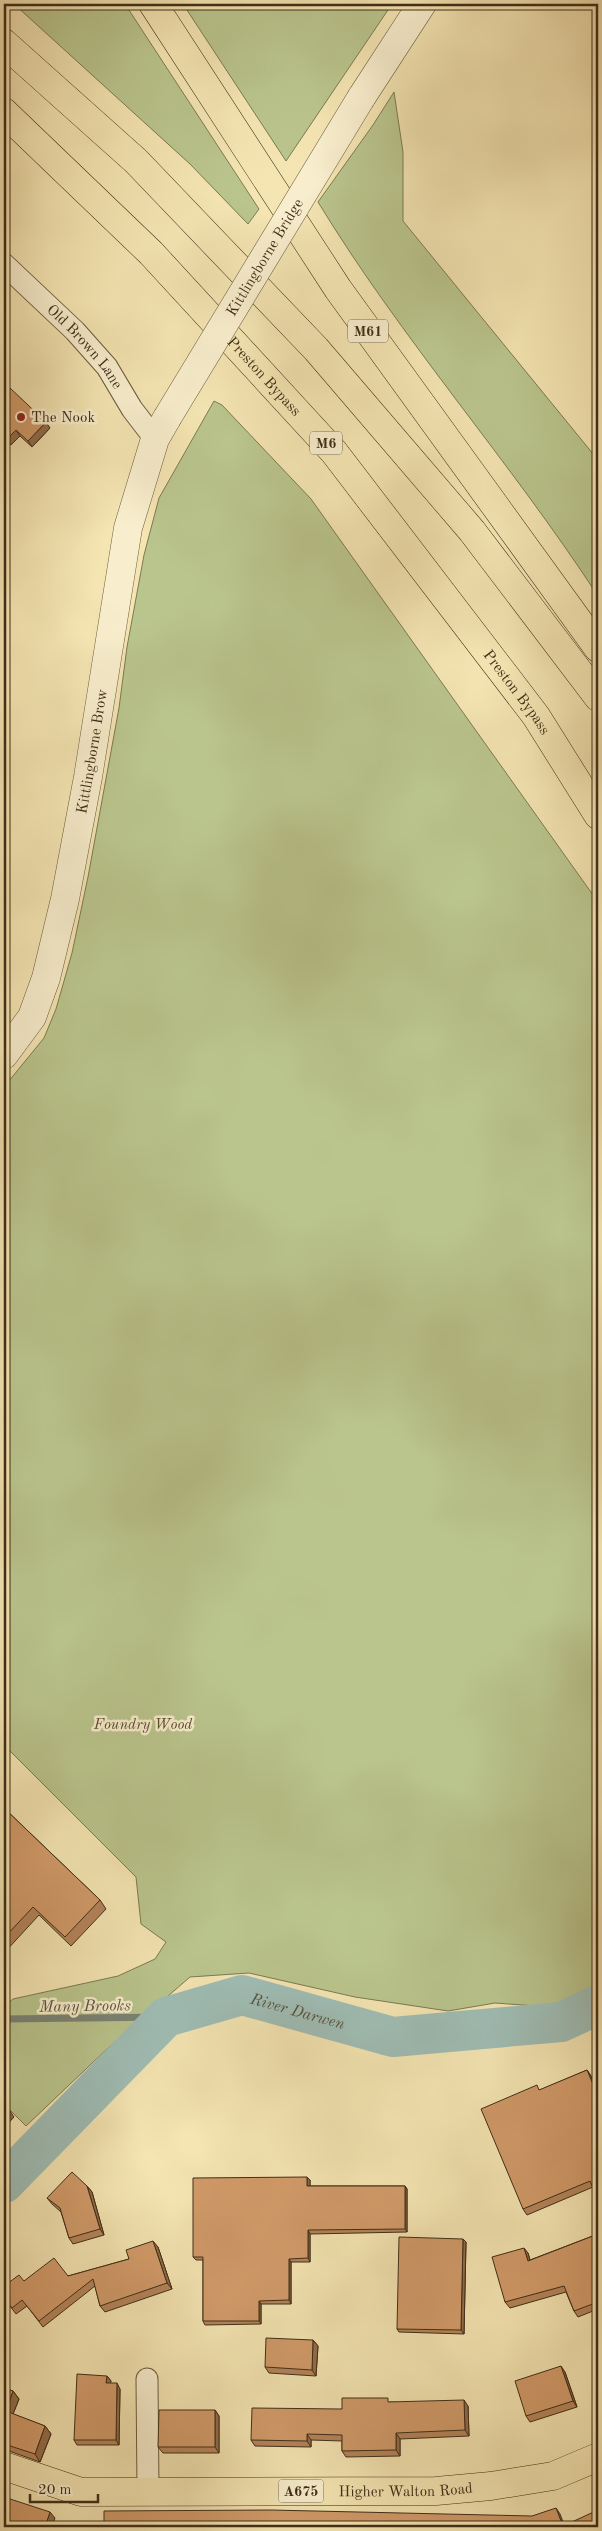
<svg xmlns="http://www.w3.org/2000/svg" width="602" height="2531" viewBox="0 0 602 2531" font-family="'Old Standard TT',serif">
  <rect width="100%" height="100%" fill="#f4e5b2"/>
  <filter id="stains"><feTurbulence type="fractalNoise" baseFrequency=".004" numOctaves="4"/><feColorMatrix values="0 0 0 0 .2 0 0 0 0 .09 0 0 0 0 .02 0 0 0 .5 -.17"/></filter>
  <radialGradient id="worn" r=".72"><stop offset=".6" stop-color="#630" stop-opacity="0"/><stop offset="1" stop-color="#630" stop-opacity=".3"/></radialGradient>
  <path fill="#bac58d" stroke="#7c7a52" d="M 14,4 L 125,4 L 259,209 L 248,224 L 190,164 Z
    M 183,4 L 392,4 L 286,161 Z
    M 394,92 L 403,152 L 403,221 L 598,460 L 598,596 C 510,461 402,340 318,202 L 373,125 Z
    M 214,401 L 222,405 L 311,499 L 598,902 L 598,1985 L 550,2007 L 495,2003 L 448,2011 L 355,1997 L 249,1973 L 190,1977 L 108,2048 L 26,2126 L 4,2104 L 4,2007 L 13,1999 L 118,1976 L 155,1959 L 166,1942 L 141,1924 L 136,1877 L 4,1745 L 4,1087 L 44,1038 L 56,1009 L 72,953 L 88,877 L 119,708 L 127,647 L 144,555 L 159,498 Z"/>
  <g fill="none" stroke-linecap="round" stroke-linejoin="round">
    <path stroke="#798476" stroke-width="7" d="M 4,2019 L 166,2017"/>
    <path stroke="#9fbdb5" stroke-width="40" id="s1" d="M 4,2183 L 166,2017 L 242,1995 L 393,2037 L 561,2022 L 598,2005"/>
    <defs>
      <g id="minor">
        <path id="s2" d="M 4,264 L 75,331 L 107,367 L 132,409 L 155,439"/>
        <path d="M 147,2379 L 148,2491"/>
      </g>
      <g id="tertiary">
        <path d="M 361,98 L 422,4"/>
        <path id="s3" d="M 4,1055 L 32,1017 L 46,978 L 65,899 L 88,777 L 128,528 L 155,439 L 167,418"/>
      </g>
      <g id="primary">
        <path id="s4" d="M 4,2466 L 81,2492 L 436,2491 L 491,2486 L 553,2476 L 598,2457"/>
      </g>
      <g id="motorway">
        <path d="M 153,4 L 338,289 L 598,648"/>
        <path d="M 4,43 L 136,161 L 316,349 L 472,531 L 598,697"/>
        <path id="s5" d="M 4,112 L 151,253 L 334,452 L 536,716 L 598,815"/>
      </g>
    </defs>
    <use href="#minor" stroke="#6c5c3e" stroke-width="23"/>
    <use href="#tertiary" stroke="#6c5c3e" stroke-width="29"/>
    <use href="#primary" stroke="#3f2e18" stroke-width="29"/>
    <use href="#motorway" stroke="#3f2e18" stroke-width="29"/>
    <use href="#minor" stroke="#f8eecd" stroke-width="21"/>
    <use href="#tertiary" stroke="#f8eecd" stroke-width="28"/>
    <use href="#primary" stroke="#f4e5b2" stroke-width="28"/>
    <use href="#motorway" stroke="#f4e5b2" stroke-width="28"/>
    <defs>
      <g id="tertiary-bridge">
        <path id="s6" d="M 167,418 L 361,98"/>
      </g>
    </defs>
    <use href="#tertiary-bridge" stroke="#6c5c3e" stroke-width="29" stroke-linecap="butt"/>
    <use href="#tertiary-bridge" stroke="#f8eecd" stroke-width="28"/>
  </g>
  <path fill="#b4845a" stroke="#3f2e18" d="M 4,395 L 50,428 L 32,447 L 20,436 L 11,445 L 4,438 Z
    M 4,1808 L 100,1900 L 106,1909 L 71,1946 L 39,1915 L 4,1953 Z
    M 587,2070 L 591,2076 L 593,2187 L 527,2215 L 523,2209 L 540,2090 Z
    M 307,2177 L 310,2180 L 310,2186 L 405,2186 L 407,2189 L 407,2232 L 310,2234 L 310,2262 L 291,2262 L 291,2304 L 261,2304 L 261,2324 L 205,2325 L 203,2321 L 203,2260 L 196,2260 L 193,2257 Z
    M 87,2186 L 92,2192 L 104,2235 L 73,2244 L 69,2238 L 61,2212 L 52,2204 L 47,2198 Z
    M 598,2234 L 598,2309 L 578,2317 L 574,2311 L 566,2292 L 510,2308 L 505,2302 L 528,2253 L 530,2260 Z
    M 463,2239 L 466,2242 L 464,2334 L 399,2332 L 397,2329 Z
    M 158,2247 L 172,2289 L 105,2312 L 100,2306 L 95,2286 L 43,2327 L 27,2306 L 16,2314 L 4,2298 L 4,2286 L 24,2281 L 68,2276 L 129,2259 Z
    M 313,2340 L 318,2346 L 316,2376 L 269,2373 L 265,2367 Z
    M 565,2372 L 577,2407 L 530,2422 L 526,2416 Z
    M 107,2376 L 111,2381 L 110,2383 L 120,2389 L 119,2445 L 77,2445 L 74,2440 Z
    M 4,2388 L 13,2391 L 19,2399 L 13,2414 L 45,2426 L 51,2434 L 40,2462 L 9,2451 L 4,2452 Z
    M 391,2402 L 468,2406 L 469,2436 L 400,2439 L 400,2456 L 346,2457 L 342,2451 L 342,2441 L 311,2440 L 311,2447 L 255,2446 L 251,2440 L 342,2409 Z
    M 215,2410 L 219,2416 L 219,2453 L 163,2453 L 158,2447 Z"/>
  <path fill="#926c4a" stroke="#3f2e18" d="M 46,422 L 50,428 L 32,447 L 28,441 Z
    M 16,430 L 20,436 L 11,445 L 7,439 Z
    M 587,2070 L 591,2076 L 598,2093 L 598,2096 Z
    M 10,2111 L 14,2117 L 4,2128 L 4,2117 Z
    M 307,2177 L 310,2180 L 310,2190 L 307,2186 Z
    M 87,2186 L 92,2192 L 104,2235 L 100,2229 Z
    M 405,2186 L 407,2189 L 407,2232 L 405,2229 Z
    M 308,2230 L 310,2234 L 310,2262 L 308,2258 Z
    M 463,2239 L 466,2242 L 464,2334 L 461,2330 Z
    M 153,2241 L 158,2247 L 172,2289 L 167,2283 Z
    M 524,2248 L 528,2253 L 532,2267 L 528,2261 Z
    M 289,2259 L 291,2262 L 291,2304 L 289,2300 Z
    M 259,2301 L 261,2304 L 261,2324 L 259,2321 Z
    M 313,2340 L 318,2346 L 316,2376 L 312,2370 Z
    M 561,2366 L 565,2372 L 577,2407 L 573,2401 Z
    M 107,2376 L 111,2381 L 110,2388 L 106,2383 Z
    M 117,2383 L 120,2389 L 119,2445 L 116,2440 Z
    M 13,2391 L 19,2399 L 11,2419 L 6,2411 Z
    M 464,2400 L 468,2406 L 469,2436 L 465,2430 Z
    M 215,2410 L 219,2416 L 219,2453 L 215,2447 Z
    M 45,2426 L 51,2434 L 40,2462 L 35,2454 Z
    M 396,2433 L 400,2439 L 400,2456 L 396,2450 Z
    M 307,2434 L 311,2440 L 311,2447 L 307,2441 Z
    M 556,2508 L 560,2514 L 565,2527 L 563,2527 Z
    M 50,2512 L 55,2518 L 52,2527 L 45,2527 Z"/>
  <path fill="#d19a69" stroke="#3f2e18" d="M 10,388 L 46,422 L 28,441 L 16,430 L 7,439 L 4,436 L 4,395 Z
    M 4,1808 L 100,1900 L 65,1937 L 33,1907 L 4,1938 Z
    M 587,2070 L 598,2096 L 598,2200 L 590,2181 L 523,2209 L 481,2109 L 537,2085 L 539,2090 Z
    M 4,2105 L 10,2111 L 4,2117 Z
    M 72,2172 L 87,2186 L 100,2229 L 69,2238 L 60,2208 L 47,2198 Z
    M 307,2177 L 307,2186 L 405,2186 L 405,2229 L 308,2230 L 308,2258 L 289,2259 L 289,2300 L 259,2301 L 259,2321 L 203,2321 L 203,2257 L 193,2257 L 193,2178 Z
    M 598,2234 L 598,2302 L 574,2311 L 564,2286 L 505,2302 L 492,2257 L 524,2248 L 528,2261 Z
    M 399,2237 L 463,2239 L 461,2330 L 397,2329 Z
    M 153,2241 L 167,2283 L 100,2306 L 93,2279 L 39,2321 L 22,2300 L 12,2308 L 4,2298 L 4,2286 L 19,2275 L 24,2281 L 54,2258 L 68,2276 L 129,2259 L 126,2250 Z
    M 266,2338 L 313,2340 L 312,2370 L 265,2367 Z
    M 561,2366 L 573,2401 L 526,2416 L 515,2381 Z
    M 77,2374 L 107,2376 L 106,2383 L 117,2383 L 116,2440 L 74,2440 Z
    M 4,2388 L 13,2391 L 6,2411 L 45,2426 L 35,2454 L 4,2444 Z
    M 342,2398 L 388,2398 L 388,2402 L 464,2400 L 465,2430 L 396,2433 L 396,2450 L 342,2451 L 342,2435 L 307,2434 L 307,2441 L 251,2440 L 252,2408 L 342,2409 Z
    M 159,2410 L 215,2410 L 215,2447 L 158,2447 Z
    M 4,2497 L 50,2512 L 45,2527 L 4,2527 Z
    M 556,2508 L 563,2526 L 598,2510 L 598,2527 L 104,2527 L 104,2511 L 271,2510 L 532,2516 Z"/>
  <circle fill="#8f2418" stroke="#f8eecd" stroke-width="2" cx="21" cy="417" r="5"/>
  <g text-anchor="middle" stroke-width="5" stroke-linejoin="round" paint-order="stroke">
    <g fill="#f8eecd" stroke="#76684e" stroke-width="1">
      <rect x="348" y="319.5" width="40" height="23" rx="4"/>
      <rect x="310" y="431.5" width="32" height="23" rx="4"/>
      <rect x="278.5" y="2479.5" width="45" height="23" rx="4"/>
    </g>
    <g font-size="14" font-weight="bold" fill="#3f2e18">
      <text x="368" y="336">M61</text>
      <text x="326" y="448">M6</text>
      <text x="301" y="2496">A675</text>
    </g>
    <g font-size="15" fill="#3f2e18" stroke="#f8eecd">
      <text dy="5" stroke="none"><textPath href="#s6" startOffset="188">Kittlingborne Bridge</textPath></text>
      <text dy="5" stroke="none"><textPath href="#s2" startOffset="116">Old Brown Lane</textPath></text>
      <text dy="5" stroke="none"><textPath href="#s5" startOffset="371">Preston Bypass</textPath></text>
      <text dy="5" stroke="none"><textPath href="#s5" startOffset="776">Preston Bypass</textPath></text>
      <text dy="5" stroke="none"><textPath href="#s3" startOffset="320">Kittlingborne Brow</textPath></text>
      <text dy="5" stroke="none"><textPath href="#s4" startOffset="406">Higher Walton Road</textPath></text>
    </g>
    <g font-size="15" fill="#3f2e18" stroke="#f8eecd" text-anchor="start">
      <text x="31" y="422">The Nook</text>
    </g>
    <g font-size="15" font-style="italic" fill="#584c2f" stroke="#f8eecd">
      <text x="143" y="1729">Foundry Wood</text>
    </g>
    <g font-size="16" font-style="italic" fill="#57523f" stroke="#f8eecd">
      <text transform="translate(85 2005) rotate(-1)" y="6">Many Brooks</text>
      <text dy="6" stroke="none"><textPath href="#s1" startOffset="369">River Darwen</textPath></text>
    </g>
  </g>
  <rect width="602" height="2531" fill="none" stroke="#f4e5b2" stroke-width="20"/>
  <rect x="5" y="5" width="592" height="2521" fill="none" stroke="#3f2e18" stroke-width="2.5"/>
  <rect x="10" y="10" width="582" height="2511" fill="none" stroke="#3f2e18"/>
  <path d="M30 2494v8h68v-8" fill="none" stroke="#3f2e18" stroke-width="2.5"/>
  <text x="38" y="2494" font-size="15" fill="#3f2e18" stroke="#f8eecd" stroke-width="4" paint-order="stroke">20 m</text>
  <rect width="100%" height="100%" filter="url(#stains)"/>
  <rect width="100%" height="100%" fill="url(#worn)"/>
</svg>
